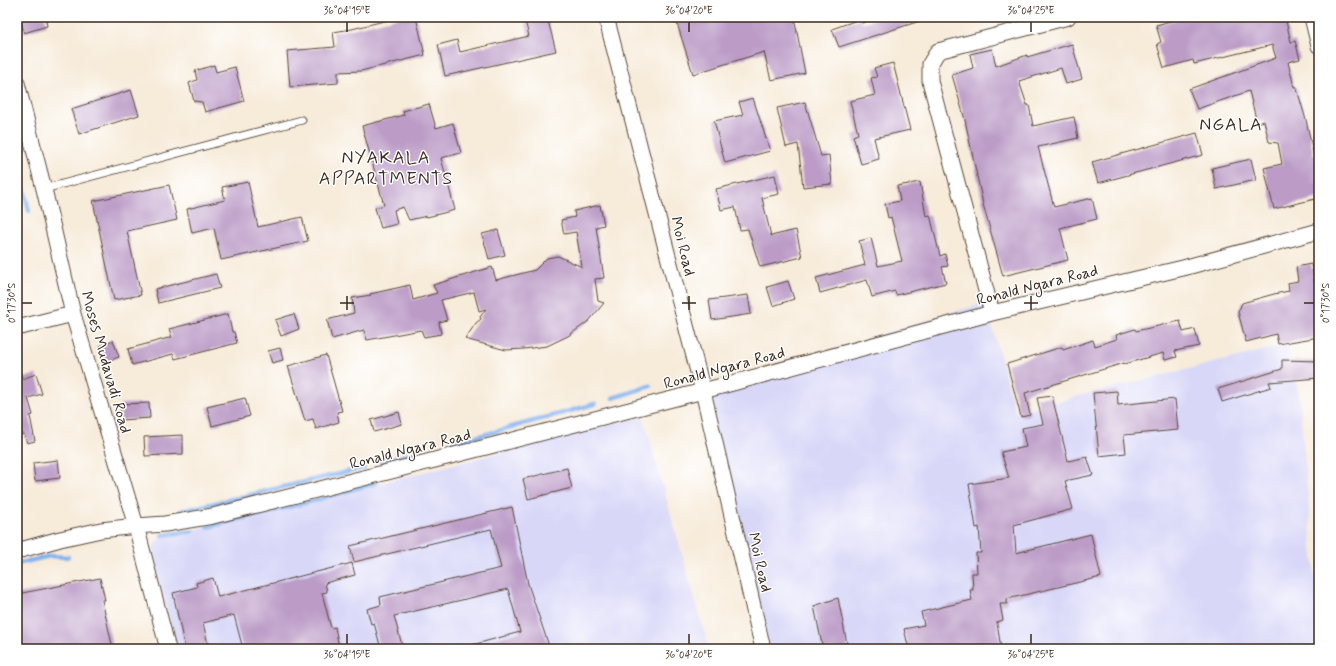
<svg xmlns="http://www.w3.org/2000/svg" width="1336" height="666" viewBox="0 0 1336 666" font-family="Mynerve,sans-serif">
  <rect width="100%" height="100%" fill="#fff"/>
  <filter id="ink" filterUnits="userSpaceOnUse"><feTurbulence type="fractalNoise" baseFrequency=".025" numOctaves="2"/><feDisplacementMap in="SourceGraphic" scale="8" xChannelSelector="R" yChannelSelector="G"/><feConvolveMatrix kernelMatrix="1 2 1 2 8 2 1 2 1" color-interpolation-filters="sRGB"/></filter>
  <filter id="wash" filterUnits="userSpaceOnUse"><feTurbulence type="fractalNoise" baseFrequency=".012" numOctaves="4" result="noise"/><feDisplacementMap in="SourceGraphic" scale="16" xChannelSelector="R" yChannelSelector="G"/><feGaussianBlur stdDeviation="0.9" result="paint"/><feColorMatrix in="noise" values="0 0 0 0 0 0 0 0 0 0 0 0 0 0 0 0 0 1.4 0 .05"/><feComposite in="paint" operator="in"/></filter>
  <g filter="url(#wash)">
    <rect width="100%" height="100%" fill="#f7ebd9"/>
    <path fill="#d8d7f8" d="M 986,302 L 1015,413 L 1070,399 L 1070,398 L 1287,345 L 1299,394 L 1319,625 L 1319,649 L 768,649 L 701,392 Z
      M 643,416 L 709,649 L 177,649 L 152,553 L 155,543 L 164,536 L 311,501 Z"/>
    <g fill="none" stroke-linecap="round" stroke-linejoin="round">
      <path stroke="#83b3ee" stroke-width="4.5" d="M 17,158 L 29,211
        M 613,398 L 650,386
        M 447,445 L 595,404
        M 380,462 L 420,452
        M 181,511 L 364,468
        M 207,527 L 305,503 L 375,483
        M 162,535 L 193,531
        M 17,564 L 50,556 L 68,557"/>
    </g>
    <g id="blocks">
      <path fill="#bc9cc7" d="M 20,17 L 45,17 L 47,26 L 24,33 Z
        M 400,17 L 416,17 L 425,55 L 361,71 L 338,72 L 338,83 L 290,87 L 287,51 L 335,47 L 333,32 L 352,29 Z
        M 524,17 L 547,17 L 556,51 L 445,76 L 438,45 L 457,40 L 460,52 L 529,36 Z
        M 675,17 L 794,17 L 805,73 L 771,80 L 764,52 L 693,74 Z
        M 882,17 L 923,17 L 923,20 L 839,47 L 832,29 L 860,19 L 862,23 Z
        M 1185,17 L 1285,17 L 1291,42 L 1295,41 L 1300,59 L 1288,62 L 1294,87 L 1296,86 L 1306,120 L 1314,156 L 1319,155 L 1319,198 L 1274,209 L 1264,168 L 1282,164 L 1278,143 L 1269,142 L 1264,121 L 1257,123 L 1249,91 L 1197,109 L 1189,89 L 1276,58 L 1272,45 L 1194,64 L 1193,60 L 1164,68 L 1157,44 L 1161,42 L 1156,25 Z
        M 1072,44 L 1082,79 L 1066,84 L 1061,68 L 1019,81 L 1027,105 L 1029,105 L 1033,126 L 1074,117 L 1078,138 L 1038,147 L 1054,207 L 1092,198 L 1097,219 L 1060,228 L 1068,260 L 1003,276 L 983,204 L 965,120 L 952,75 L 973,68 L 970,54 L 992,49 L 996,66 L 1027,55 L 1027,57 Z
        M 893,63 L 910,130 L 874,138 L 879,159 L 861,164 L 853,136 L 858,134 L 850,101 L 875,95 L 871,78 L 877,77 L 874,68 Z
        M 214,65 L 216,72 L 235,67 L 244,101 L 205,112 L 202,102 L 194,101 L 189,83 L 197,80 L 195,71 Z
        M 131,90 L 139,115 L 79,134 L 71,109 Z
        M 753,98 L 770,151 L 725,163 L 714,121 L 743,115 L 739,102 Z
        M 805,102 L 821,156 L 829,155 L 832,184 L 803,187 L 798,144 L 786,147 L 777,108 Z
        M 429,104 L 436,128 L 453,123 L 461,153 L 441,158 L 455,210 L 427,217 L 427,216 L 409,220 L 403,207 L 394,210 L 397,224 L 381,228 L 375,208 L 384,205 L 362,126 L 404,115 L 403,111 Z
        M 1197,133 L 1203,155 L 1098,183 L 1092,162 Z
        M 1251,159 L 1256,180 L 1216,189 L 1212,168 Z
        M 775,175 L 779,194 L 762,198 L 771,236 L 796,230 L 802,257 L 760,267 L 748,229 L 740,230 L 735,207 L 721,210 L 716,189 Z
        M 248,182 L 258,227 L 302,217 L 308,241 L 221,260 L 214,228 L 192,233 L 187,209 L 225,200 L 222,187 Z
        M 920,182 L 926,216 L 930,215 L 940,256 L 945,254 L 948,266 L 942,267 L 946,283 L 896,295 L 895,291 L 872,297 L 867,280 L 820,293 L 816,278 L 865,265 L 859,241 L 871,238 L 878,266 L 902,261 L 891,217 L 888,218 L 885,204 L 900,201 L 897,186 Z
        M 169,185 L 177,220 L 127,231 L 141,295 L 114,300 L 93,201 Z
        M 600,205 L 604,225 L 596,227 L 604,278 L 595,279 L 598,301 L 604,303 L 589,321 L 568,336 L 547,346 L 524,349 L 506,350 L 465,339 L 476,323 L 481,319 L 480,317 L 486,309 L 479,311 L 474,292 L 441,300 L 447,320 L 439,322 L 441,334 L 424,337 L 421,330 L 367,340 L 364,330 L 332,339 L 327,320 L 354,313 L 352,298 L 371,295 L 370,294 L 410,285 L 413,300 L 437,293 L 433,285 L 492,267 L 496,280 L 535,270 L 547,258 L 558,256 L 582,267 L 576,232 L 564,234 L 561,220 L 575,217 L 574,211 Z
        M 498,230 L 505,255 L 489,259 L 482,234 Z
        M 1311,264 L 1319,306 L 1319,337 L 1278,344 L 1276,334 L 1246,342 L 1238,312 L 1242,303 L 1274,294 L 1289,291 L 1288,283 L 1298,281 L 1296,267 Z
        M 216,274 L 220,288 L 158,303 L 155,289 Z
        M 788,281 L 794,299 L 773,306 L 767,287 Z
        M 748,295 L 751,314 L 712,320 L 709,300 Z
        M 228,314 L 232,332 L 234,332 L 237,343 L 175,359 L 173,354 L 132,365 L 128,349 L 172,337 L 169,329 Z
        M 294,314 L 299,329 L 281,336 L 275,320 Z
        M 1180,321 L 1183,332 L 1195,329 L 1199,346 L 1175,351 L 1177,357 L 1165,360 L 1163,353 L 1125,364 L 1124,363 L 1025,393 L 1030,415 L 1021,417 L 1007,364 L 1062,347 L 1063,350 L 1093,340 L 1095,346 L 1117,339 L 1116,335 L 1135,329 L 1136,331 Z
        M 113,340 L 119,357 L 106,362 L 100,346 Z
        M 280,348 L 283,360 L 272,363 L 268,351 Z
        M 326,355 L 342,411 L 337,412 L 339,422 L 316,429 L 313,419 L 305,421 L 288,366 Z
        M 1282,360 L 1319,361 L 1319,378 L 1269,382 L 1271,387 L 1222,402 L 1218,389 L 1282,369 Z
        M 20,372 L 22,379 L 36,374 L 42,394 L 28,398 L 33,415 L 30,416 L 35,441 L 27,443 L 24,434 L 17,435 L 17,423 L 21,423 L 17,410 L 17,373 Z
        M 1117,391 L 1118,405 L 1175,399 L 1178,430 L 1124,435 L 1126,453 L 1099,456 L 1093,393 Z
        M 1052,396 L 1068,461 L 1087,457 L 1093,475 L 1065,481 L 1073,509 L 1014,525 L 1016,553 L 1091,534 L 1101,577 L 1007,599 L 1007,604 L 1000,604 L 1003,620 L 997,622 L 1001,649 L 909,649 L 904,629 L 924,625 L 921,612 L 972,600 L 970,590 L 973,590 L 972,573 L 977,573 L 976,553 L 981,553 L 979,527 L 976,528 L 969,484 L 1009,478 L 1001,452 L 1026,447 L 1022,428 L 1043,424 L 1037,398 Z
        M 245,398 L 250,416 L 212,426 L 207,407 Z
        M 149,403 L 150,418 L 121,420 L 120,404 Z
        M 399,412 L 402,424 L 374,432 L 371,420 Z
        M 183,435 L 183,454 L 145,456 L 144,437 Z
        M 58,460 L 60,478 L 35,481 L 33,463 Z
        M 567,468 L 572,488 L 528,499 L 523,479 Z
        M 512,507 L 528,584 L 550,649 L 473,649 L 472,645 L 520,632 L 508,589 L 394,616 L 403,649 L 381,649 L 374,623 L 371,624 L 367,609 L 381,605 L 380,597 L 501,568 L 491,529 L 354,562 L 350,546 Z
        M 352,563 L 355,575 L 325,583 L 327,592 L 322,593 L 331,628 L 335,627 L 339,647 L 329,649 L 243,649 L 234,615 L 203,623 L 209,649 L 185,649 L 173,593 L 197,587 L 196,583 L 213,578 L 218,597 Z
        M 100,578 L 105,600 L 102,600 L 113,649 L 17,649 L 17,594 Z
        M 838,598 L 848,649 L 823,649 L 814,606 Z"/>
    </g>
  </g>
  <g filter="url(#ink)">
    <use href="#blocks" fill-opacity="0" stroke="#57473a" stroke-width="1"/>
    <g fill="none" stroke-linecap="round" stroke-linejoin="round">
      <defs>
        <path id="service" d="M 44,189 L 302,120"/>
        <path id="minor" d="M 606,17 L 703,391 L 763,649
          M 1312,17 L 1319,46
          M 17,83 L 44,189 L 73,314 L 136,526 L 168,649
          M 992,313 L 930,81 L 930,64 L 938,51 L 1068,17
          M 17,328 L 73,314
          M 17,551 L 60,539 L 101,530 L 136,526 L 165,524 L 213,516 L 498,444 L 703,391 L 992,313 L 1183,268 L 1319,231"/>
      </defs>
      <use href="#service" stroke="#57473a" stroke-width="9"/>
      <use href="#minor" stroke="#57473a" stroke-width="17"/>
      <use href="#service" stroke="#fff" stroke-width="7"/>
      <use href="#minor" stroke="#fff" stroke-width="15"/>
    </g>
  </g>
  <path fill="none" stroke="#3b2a1e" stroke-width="1.5" d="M 347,22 L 347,32M 689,22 L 689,32M 1031,22 L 1031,32M 347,296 L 347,310M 689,296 L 689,310M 1031,296 L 1031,310M 22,303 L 32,303M 340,303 L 354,303M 682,303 L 696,303M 1024,303 L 1038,303M 1304,303 L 1314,303M 347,634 L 347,644M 689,634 L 689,644M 1031,634 L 1031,644"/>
  <g text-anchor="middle" stroke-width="3" stroke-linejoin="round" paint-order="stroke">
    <g font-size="16" fill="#3b2a1e" stroke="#fff">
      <text transform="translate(684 246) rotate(76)" y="6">Moi Road</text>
      <text transform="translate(1037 284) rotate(-14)" y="6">Ronald Ngara Road</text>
      <text transform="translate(107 362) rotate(74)" y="6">Moses Mudavadi Road</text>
      <text transform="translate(724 367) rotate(-15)" y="6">Ronald Ngara Road</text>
      <text transform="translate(410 448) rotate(-14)" y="6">Ronald Ngara Road</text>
      <text transform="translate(761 562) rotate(77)" y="6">Moi Road</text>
    </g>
    <g font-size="18" letter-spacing="1" fill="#3b2a1e" stroke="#fff">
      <text x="1231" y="130">NGALA</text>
      <text x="386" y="163">NYAKALA<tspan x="386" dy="21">APPARTMENTS</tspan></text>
    </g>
  </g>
  <rect width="1336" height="666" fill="none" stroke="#fff" stroke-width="44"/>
  <rect x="22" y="22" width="1292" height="622" fill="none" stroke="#3b2a1e" stroke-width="1.5"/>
  <g font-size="10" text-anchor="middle" fill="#3b2a1e">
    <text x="347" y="14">36°04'15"E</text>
    <text x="689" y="14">36°04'20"E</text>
    <text x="1031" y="14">36°04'25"E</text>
    <text transform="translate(11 303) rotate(-90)" y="4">0°17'30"S</text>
    <text transform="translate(1325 303) rotate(-90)" y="4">0°17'30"S</text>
    <text x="347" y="658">36°04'15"E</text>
    <text x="689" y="658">36°04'20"E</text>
    <text x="1031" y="658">36°04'25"E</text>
  </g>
</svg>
